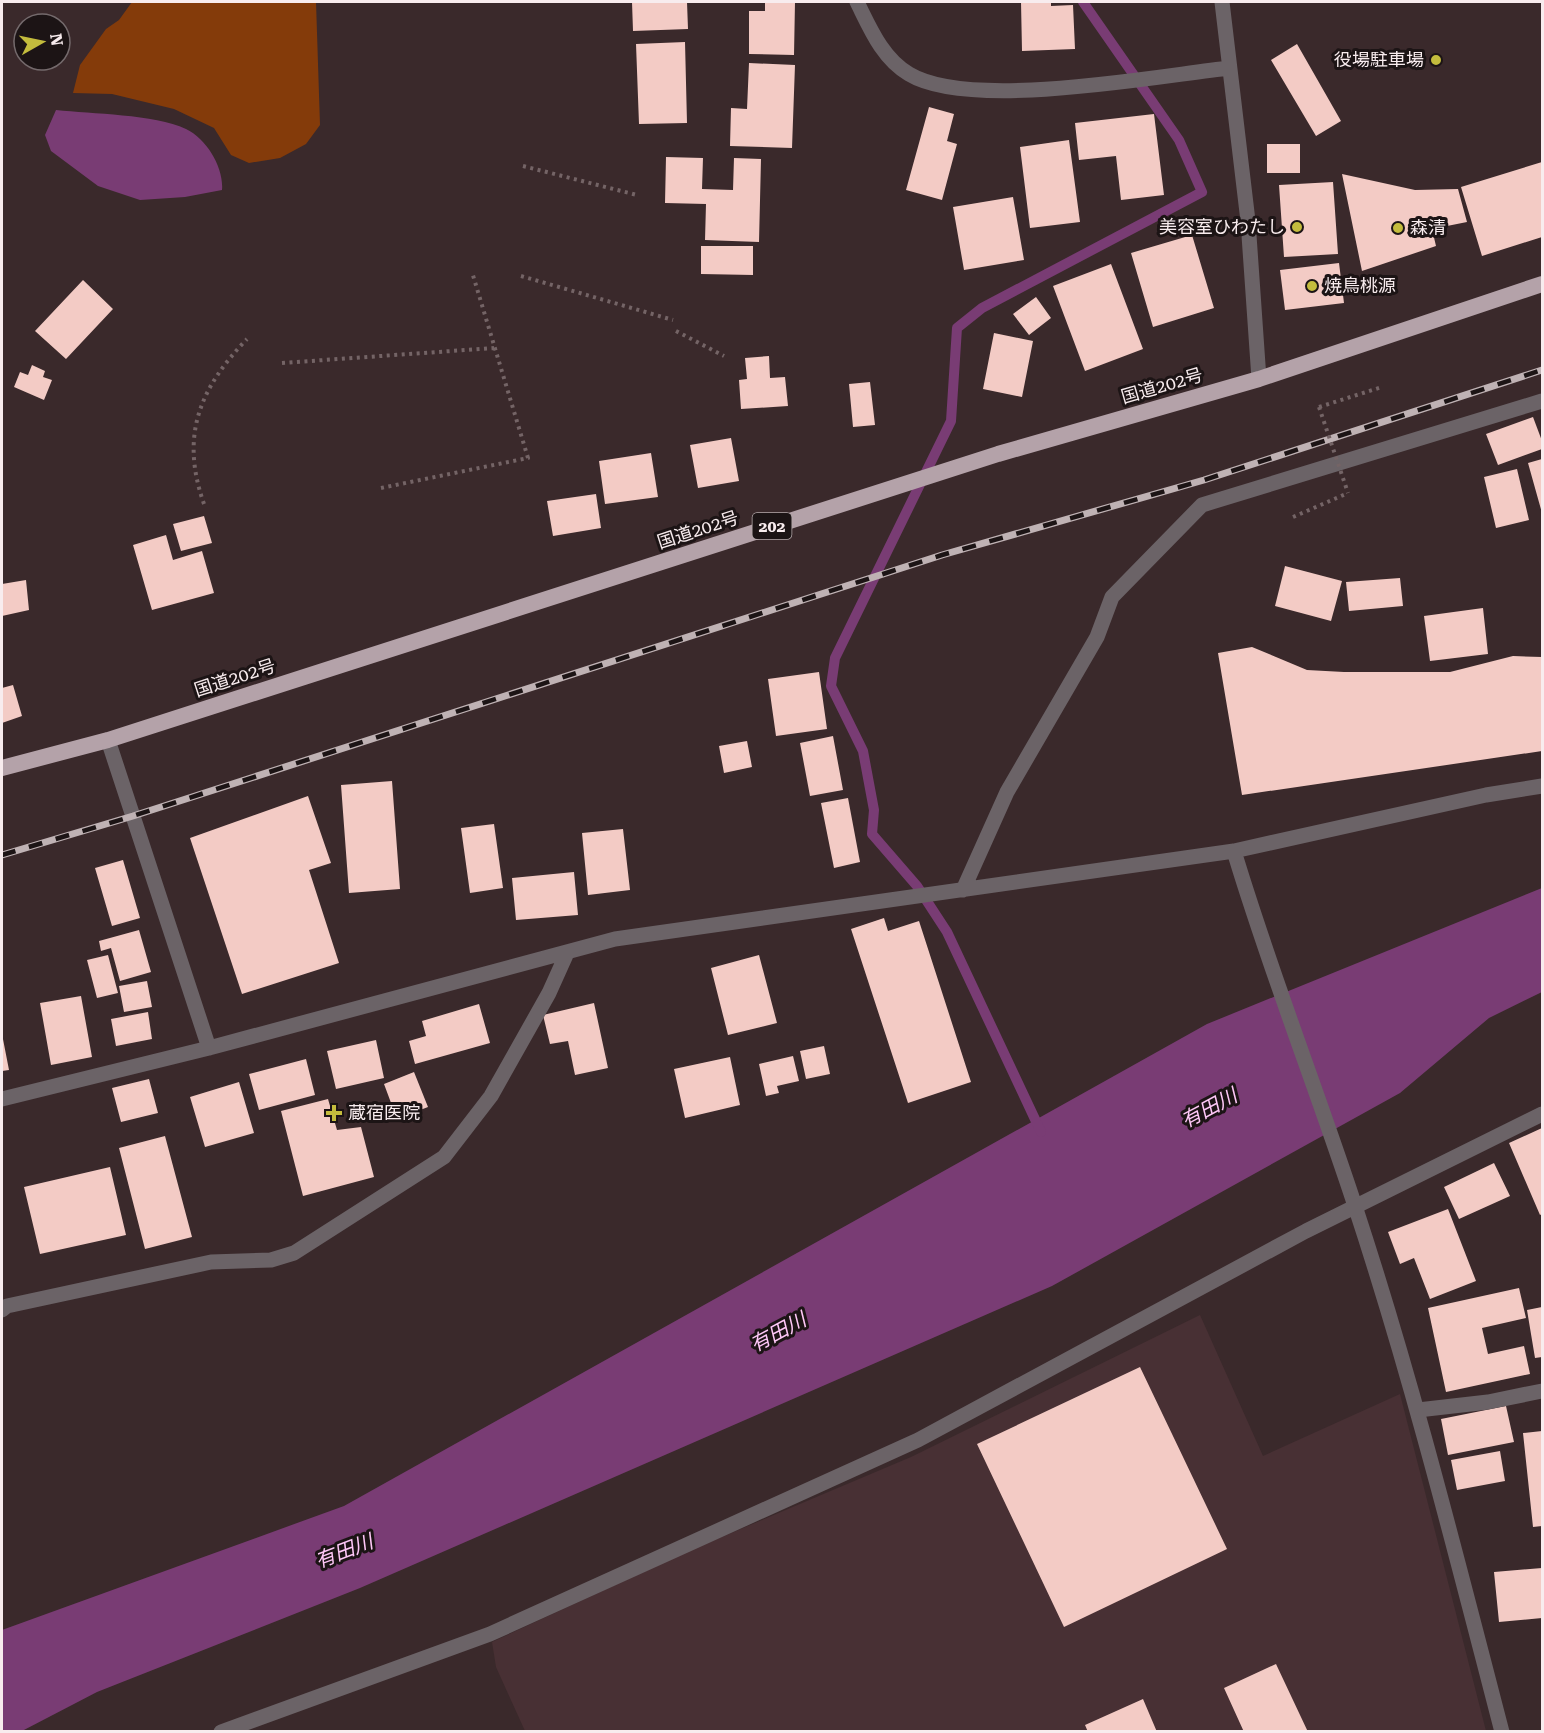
<svg xmlns="http://www.w3.org/2000/svg" width="1544" height="1733" viewBox="0 0 1544 1733" font-family="'Roboto Serif','Noto Sans JP',serif">
  <rect width="100%" height="100%" fill="#3a292b"/>
  <path fill="#483034" d="M 1200,1315 L 1263,1456 L 1400,1394 L 1486,1731 L 525,1731 L 496,1667 L 492,1642 L 691,1550 L 911,1457 Z"/>
  <path fill="#843b0a" d="M 132,2 L 316,2 L 320,125 L 306,144 L 280,158 L 249,163 L 231,155 L 214,128 L 174,109 L 112,94 L 73,93 L 80,65 L 106,29 L 119,20 Z"/>
  <path fill="#793c74" d="M 56,110 C 92,114 154,114 186,129 C 207,139 224,168 222,190 L 185,197 L 140,200 L 98,186 L 51,151 L 45,135 Z
    M 1542,888 L 1542,992 L 1489,1018 L 1400,1093 L 1052,1286 L 360,1588 L 97,1692 L 22,1731 L 2,1732 L 2,1630 L 344,1506 L 1207,1024 Z"/>
  <g fill="none" stroke-linecap="round" stroke-linejoin="round">
    <path stroke="#793c74" stroke-width="10" d="M 1041,1132 L 947,932 L 917,886 L 872,834 L 874,810 L 863,751 L 831,686 L 835,658 L 951,421 L 957,328 L 982,308 L 1202,192 L 1179,140 L 1083,2"/>
  </g>
  <path fill="#f3cbc5" d="M 632,2 L 687,2 L 688,29 L 633,31 Z
    M 765,2 L 795,2 L 794,55 L 749,54 L 749,11 L 765,11 Z
    M 1021,2 L 1051,2 L 1051,6 L 1073,5 L 1075,49 L 1022,51 Z
    M 685,42 L 687,123 L 639,124 L 636,44 Z
    M 1297,44 L 1341,121 L 1316,136 L 1271,60 Z
    M 749,63 L 795,65 L 792,148 L 730,146 L 731,108 L 747,109 Z
    M 929,107 L 954,114 L 947,141 L 957,144 L 942,200 L 906,190 Z
    M 1154,114 L 1164,195 L 1121,200 L 1116,156 L 1079,160 L 1075,123 Z
    M 1069,140 L 1080,222 L 1030,228 L 1020,147 Z
    M 1267,144 L 1300,144 L 1300,173 L 1267,173 Z
    M 666,157 L 703,158 L 702,189 L 733,190 L 734,158 L 761,159 L 759,242 L 705,240 L 706,204 L 665,203 Z
    M 1542,162 L 1542,237 L 1482,256 L 1461,187 Z
    M 1342,174 L 1415,190 L 1458,189 L 1467,222 L 1432,229 L 1436,246 L 1362,271 Z
    M 1333,182 L 1338,254 L 1284,257 L 1279,185 Z
    M 1013,197 L 1024,260 L 964,270 L 953,207 Z
    M 1192,235 L 1214,308 L 1153,327 L 1131,253 Z
    M 701,246 L 753,246 L 753,275 L 701,274 Z
    M 1339,263 L 1344,303 L 1285,310 L 1280,270 Z
    M 1111,264 L 1143,349 L 1085,371 L 1053,286 Z
    M 83,280 L 113,309 L 66,359 L 35,331 Z
    M 1036,297 L 1051,318 L 1029,335 L 1013,314 Z
    M 994,333 L 1033,341 L 1022,397 L 983,389 Z
    M 769,356 L 770,378 L 785,377 L 788,406 L 741,409 L 739,380 L 747,379 L 745,358 Z
    M 32,365 L 45,371 L 43,377 L 52,380 L 44,400 L 14,387 L 20,372 L 28,375 Z
    M 870,382 L 875,425 L 853,427 L 849,384 Z
    M 1533,417 L 1542,441 L 1542,449 L 1498,465 L 1486,434 Z
    M 731,438 L 739,481 L 698,488 L 690,445 Z
    M 651,453 L 658,497 L 605,504 L 599,461 Z
    M 1542,459 L 1542,513 L 1528,463 Z
    M 1517,469 L 1529,520 L 1496,528 L 1484,477 Z
    M 596,494 L 601,528 L 553,536 L 547,501 Z
    M 204,516 L 212,543 L 181,551 L 173,524 Z
    M 166,535 L 173,560 L 202,551 L 214,593 L 152,610 L 133,545 Z
    M 1285,566 L 1342,581 L 1331,621 L 1275,606 Z
    M 1400,578 L 1403,606 L 1349,611 L 1346,582 Z
    M 26,580 L 29,610 L 2,616 L 2,584 Z
    M 1483,608 L 1488,654 L 1430,661 L 1424,616 Z
    M 1252,647 L 1307,670 L 1344,672 L 1450,672 L 1513,656 L 1542,657 L 1542,751 L 1242,795 L 1218,653 Z
    M 819,672 L 827,729 L 776,736 L 768,679 Z
    M 13,685 L 22,716 L 2,723 L 2,688 Z
    M 833,736 L 843,790 L 810,796 L 800,743 Z
    M 747,741 L 752,767 L 724,773 L 719,746 Z
    M 392,781 L 400,889 L 349,893 L 341,785 Z
    M 308,796 L 331,863 L 309,870 L 339,963 L 242,994 L 190,838 Z
    M 848,798 L 860,862 L 834,868 L 821,803 Z
    M 494,824 L 503,888 L 470,893 L 461,828 Z
    M 623,829 L 630,890 L 588,895 L 582,833 Z
    M 123,860 L 140,918 L 112,926 L 95,868 Z
    M 574,872 L 578,915 L 516,920 L 512,878 Z
    M 884,918 L 888,931 L 919,921 L 971,1082 L 908,1103 L 851,929 Z
    M 139,930 L 151,972 L 120,981 L 111,948 L 101,951 L 99,941 Z
    M 108,955 L 118,993 L 97,998 L 87,960 Z
    M 759,955 L 777,1023 L 728,1035 L 711,968 Z
    M 147,981 L 152,1007 L 124,1012 L 119,986 Z
    M 81,996 L 92,1057 L 51,1065 L 40,1003 Z
    M 594,1003 L 608,1068 L 575,1075 L 568,1041 L 550,1044 L 543,1015 Z
    M 479,1004 L 490,1043 L 415,1064 L 409,1041 L 426,1036 L 422,1021 Z
    M 148,1012 L 152,1039 L 116,1046 L 111,1019 Z
    M 2,1034 L 9,1070 L 2,1071 Z
    M 376,1040 L 384,1078 L 336,1089 L 327,1051 Z
    M 824,1046 L 830,1074 L 806,1079 L 800,1051 Z
    M 793,1056 L 799,1081 L 777,1086 L 779,1093 L 766,1096 L 759,1064 Z
    M 730,1057 L 740,1105 L 685,1118 L 674,1069 Z
    M 306,1059 L 315,1095 L 259,1110 L 249,1074 Z
    M 414,1072 L 428,1107 L 397,1119 L 384,1084 Z
    M 149,1079 L 158,1113 L 121,1122 L 112,1088 Z
    M 239,1082 L 254,1133 L 205,1147 L 190,1097 Z
    M 328,1099 L 337,1130 L 361,1127 L 374,1177 L 303,1196 L 281,1111 Z
    M 1542,1128 L 1542,1214 L 1540,1215 L 1509,1143 Z
    M 165,1136 L 192,1237 L 145,1249 L 119,1148 Z
    M 1494,1163 L 1510,1196 L 1459,1219 L 1444,1187 Z
    M 110,1167 L 126,1235 L 40,1254 L 24,1187 Z
    M 1448,1209 L 1476,1281 L 1430,1299 L 1414,1258 L 1400,1264 L 1388,1232 Z
    M 1519,1288 L 1526,1318 L 1482,1328 L 1488,1354 L 1524,1346 L 1530,1374 L 1446,1392 L 1428,1308 Z
    M 1542,1307 L 1542,1357 L 1535,1358 L 1527,1310 Z
    M 1140,1367 L 1227,1549 L 1064,1627 L 977,1444 Z
    M 1506,1406 L 1514,1442 L 1448,1455 L 1441,1419 Z
    M 1542,1431 L 1542,1526 L 1533,1527 L 1523,1433 Z
    M 1500,1451 L 1505,1481 L 1457,1490 L 1451,1460 Z
    M 1542,1568 L 1542,1618 L 1499,1622 L 1494,1572 Z
    M 1276,1664 L 1308,1732 L 1244,1732 L 1224,1688 Z
    M 1143,1699 L 1157,1732 L 1088,1732 L 1085,1725 Z"/>
  <g fill="none" stroke-linecap="round" stroke-linejoin="round">
    <path stroke="#746466" stroke-width="4" stroke-dasharray="3 4.5" stroke-linecap="butt" d="M 523,166 L 637,195
      M 521,276 L 673,320
      M 676,331 L 724,356
      M 282,363 L 494,348
      M 1319,407 L 1382,387
      M 381,488 L 528,458 L 472,272
      M 204,504 C 180,436 199,389 247,339
      M 1293,517 L 1348,493"/>
    <path stroke="#6b6367" stroke-width="15" d="M 857,2 C 870,28 882,58 909,74 C 970,111 1156,76 1229,68
      M 1222,2 L 1248,221 L 1259,379
      M 108,740 L 209,1048
      M 1234,851 C 1270,971 1316,1087 1355,1206 C 1412,1379 1456,1555 1502,1732
      M 963,890 L 1007,792 L 1097,637 L 1112,597 L 1202,505 L 1542,401
      M 2,1099 L 209,1048 L 615,939 L 1234,851 L 1486,795 L 1542,786
      M 2,1310 L 7,1306 L 211,1262 L 271,1260 L 294,1253 L 444,1157 L 491,1096 L 549,993 L 567,953
      M 1418,1410 L 1488,1402 L 1542,1391
      M 221,1732 L 490,1634 L 918,1440 L 1306,1231 L 1542,1114"/>
    <path stroke="#b4a2a9" stroke-width="16" d="M 2,768 L 108,740 L 998,454 L 1259,379 L 1542,284"/>
    <defs>
      <path id="rail" d="M 2,855 L 133,816 L 942,555 L 1204,480 L 1542,370"/>
    </defs>
    <use href="#rail" stroke="#bfb2b4" stroke-width="7"/>
    <use href="#rail" stroke="#1c1415" stroke-width="4.5" stroke-dasharray="14" stroke-linecap="butt"/>
    <path stroke="#746466" stroke-width="4" stroke-dasharray="3 4.5" stroke-linecap="butt" d="M 1319,407 L 1348,493"/>
  </g>
  <g fill="#c4bc3d" stroke="#1c1415" stroke-width="2">
    <circle cx="1436" cy="60" r="6"/>
    <circle cx="1297" cy="227" r="6"/>
    <circle cx="1398" cy="228" r="6"/>
    <circle cx="1312" cy="286" r="6"/>
    <path d="M331 1104h6v6h6v6h-6v6h-6v-6h-6v-6h6z"/>
  </g>
  <g text-anchor="middle" stroke-width="6" stroke-linejoin="round" paint-order="stroke">
    <rect fill="#1c1415" stroke="#b6abad" stroke-width="1.5" x="752.5" y="513" width="39" height="26" rx="4.5"/>
    <g font-size="16" font-weight="bold" fill="#f8ecee">
      <text x="772" y="532">202</text>
    </g>
    <g font-size="18" fill="#f8ecee" stroke="#1c1415" text-anchor="start">
      <text x="1424" y="66" text-anchor="end">役場駐車場</text>
      <text x="1285" y="233" text-anchor="end">美容室ひわたし</text>
      <text x="1410" y="234">森清</text>
      <text x="1324" y="292">焼鳥桃源</text>
      <text x="348" y="1119">蔵宿医院</text>
    </g>
    <g font-size="18" fill="#f8ecee" stroke="#1c1415">
      <text transform="translate(1162 386) rotate(-16)" y="6">国道202号</text>
      <text transform="translate(698 530) rotate(-18)" y="6">国道202号</text>
      <text transform="translate(235 678) rotate(-18)" y="6">国道202号</text>
    </g>
    <g font-size="20" font-style="italic" fill="#ffc8f8" stroke="#1c1415">
      <text transform="translate(1209 1108) rotate(-28)" y="7">有田川</text>
      <text transform="translate(778 1332) rotate(-28)" y="7">有田川</text>
      <text transform="translate(344 1551) rotate(-21)" y="7">有田川</text>
    </g>
  </g>
  <rect width="1544" height="1733" fill="none" stroke="#f8ecee" stroke-width="6"/>
  <g transform="translate(42 42) rotate(81)"><circle r="28" fill="#1c1415" stroke="#746a6c" stroke-width="1.5"/>
  <path d="M0-4.5L10 22L0 15L-10 22Z" fill="#c4bc3d"/>
  <text y="-9" font-size="16" font-weight="bold" text-anchor="middle" fill="#f8ecee">N</text>
  </g>
</svg>
